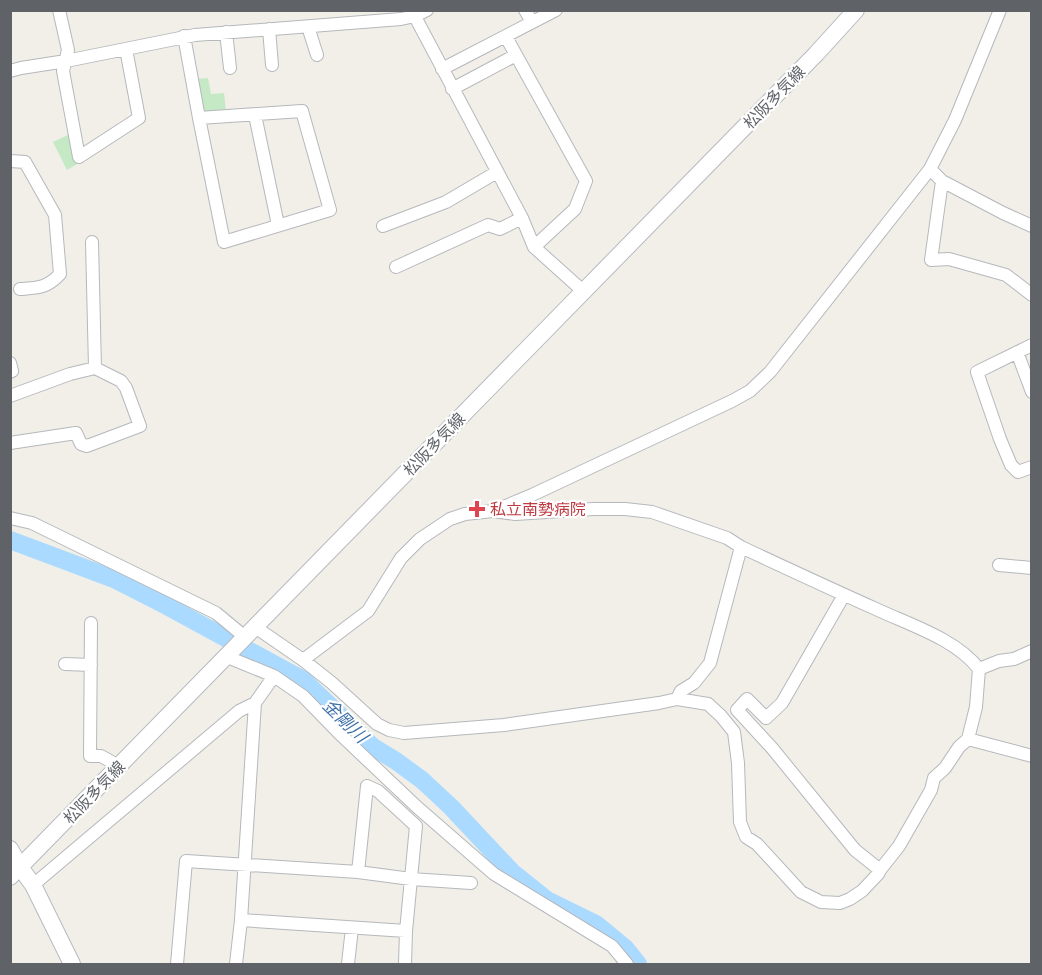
<svg xmlns="http://www.w3.org/2000/svg" width="1042" height="975" viewBox="0 0 1042 975" font-family="Overpass,'Noto Sans JP',sans-serif">
  <rect width="100%" height="100%" fill="#f1efe8"/>
  <path fill="#c5e8c5" d="M 208,78 L 211,94 L 224,93 L 226,112 L 212,114 L 201,108 L 196,79 Z
    M 70,134 L 77,164 L 67,170 L 53,142 Z"/>
  <g fill="none" stroke-linecap="round" stroke-linejoin="round">
    <path stroke="#aadaff" stroke-width="18" d="M 10,540 L 114,579 L 167,606 L 303,680 L 373,747 L 396,761 L 422,780 L 451,807 L 512,872 L 547,900 L 596,924 L 625,948 L 638,964"/>
    <defs>
      <path id="minor" d="M 59,10 L 68,50 L 63,71 L 79,157 L 139,118 L 126,49
        M 525,10 L 532,22
        M 412,11 L 522,218 L 534,247 L 583,291
        M 311,26 L 310,33 L 317,55
        M 269,29 L 272,65
        M 226,32 L 230,68
        M 184,36 L 199,118
        M 506,37 L 586,181 L 575,209 L 534,247
        M 442,69 L 556,10
        M 10,71 L 21,68 L 66,61 L 195,35 L 401,19 L 415,16 L 427,10
        M 452,89 L 516,55
        M 302,111 L 330,210 L 224,242 L 199,118 Z
        M 255,115 L 278,225
        M 10,161 L 25,162 L 55,215 L 60,274 C 47,288 38,288 20,289
        M 930,169 L 942,181 L 931,260 L 949,259 L 1006,275 L 1032,295
        M 942,181 L 1003,213 L 1032,226
        M 383,226 L 446,202 L 497,172
        M 92,242 L 95,368
        M 396,267 L 488,225 L 500,229 L 522,218
        M 1032,345 L 977,372 L 1000,439 L 1011,465 L 1018,472 L 1032,467
        M 1017,352 L 1032,392
        M 10,363 L 12,371 L 10,372
        M 10,396 L 70,374 L 95,368 L 121,381 L 126,388 L 140,426 L 87,446 L 81,444 L 76,433 L 10,443
        M 494,511 L 532,495 L 732,401 L 750,391 L 770,372 L 930,169 L 955,120 L 1000,10
        M 10,518 L 32,523 L 216,613 L 245,637
        M 999,565 L 1032,568
        M 844,595 L 782,703 L 766,718 L 747,699 L 737,710 L 772,748 L 855,850 L 880,870
        M 91,623 L 90,756 L 101,756 L 119,766
        M 255,627 L 303,660 L 332,683 L 377,724 L 389,730 L 404,733 L 504,725 L 659,703 L 677,699 L 708,704 L 721,716 L 734,732 L 738,763 L 740,822 L 746,837 L 757,844 L 801,892 L 821,902 L 840,903 L 850,899 L 862,891 L 878,874 L 880,870 L 899,846 L 931,790 L 934,778 L 945,768 L 959,747 L 968,739 L 976,707 L 979,669 C 956,639 910,625 876,609 C 831,589 786,568 741,547 L 727,538 L 652,512 L 625,509 L 594,509 L 515,514 L 493,511 L 465,514 L 450,519 L 420,539 L 401,558 L 368,611 L 303,660
        M 225,656 L 274,676 L 303,696 L 342,736 L 417,807 L 494,874 L 612,946 L 627,964
        M 65,664 L 91,665
        M 979,669 L 999,661 L 1014,659 L 1032,651
        M 677,699 L 681,691 L 694,683 L 710,663 L 741,547
        M 968,739 L 1032,756
        M 358,872 L 367,786 L 378,791 L 416,826 L 406,931 L 405,964
        M 33,885 L 239,711 L 255,703 L 274,676
        M 241,920 L 406,931
        M 177,964 L 186,861 L 358,872 L 411,879 L 471,883
        M 236,964 L 241,920 L 255,703
        M 348,964 L 352,928"/>
      <path id="secondary" d="M 10,849 L 20,867 L 33,885 L 72,964
        M 10,877 L 816,54 L 856,10"/>
    </defs>
    <use href="#minor" stroke="#b5b8bc" stroke-width="14"/>
    <use href="#secondary" stroke="#b6babf" stroke-width="18"/>
    <use href="#minor" stroke="#fff" stroke-width="12"/>
    <use href="#secondary" stroke="#fff" stroke-width="16"/>
  </g>
  <path fill="#e0444e" stroke="#fff" stroke-width="2" d="M474 500h6v6h6v6h-6v6h-6v-6h-6v-6h6z"/>
  <g text-anchor="middle" stroke-width="4.5" stroke-linejoin="round" paint-order="stroke">
    <g font-size="16" fill="#5f6368" stroke="#fff">
      <text transform="translate(774 97) rotate(-46)" y="6">松阪多気線</text>
      <text transform="translate(434 444) rotate(-46)" y="6">松阪多気線</text>
      <text transform="translate(94 792) rotate(-46)" y="6">松阪多気線</text>
    </g>
    <g font-size="16" fill="#be3a42" stroke="#fff" text-anchor="start">
      <text x="490" y="515">私立南勢病院</text>
    </g>
    <g font-size="18" font-style="italic" fill="#4174aa" stroke="#fff">
      <text transform="translate(345 721) rotate(44)" y="6">金剛川</text>
    </g>
  </g>
  <rect width="1042" height="975" fill="none" stroke="#5f6368" stroke-width="24"/>
</svg>
